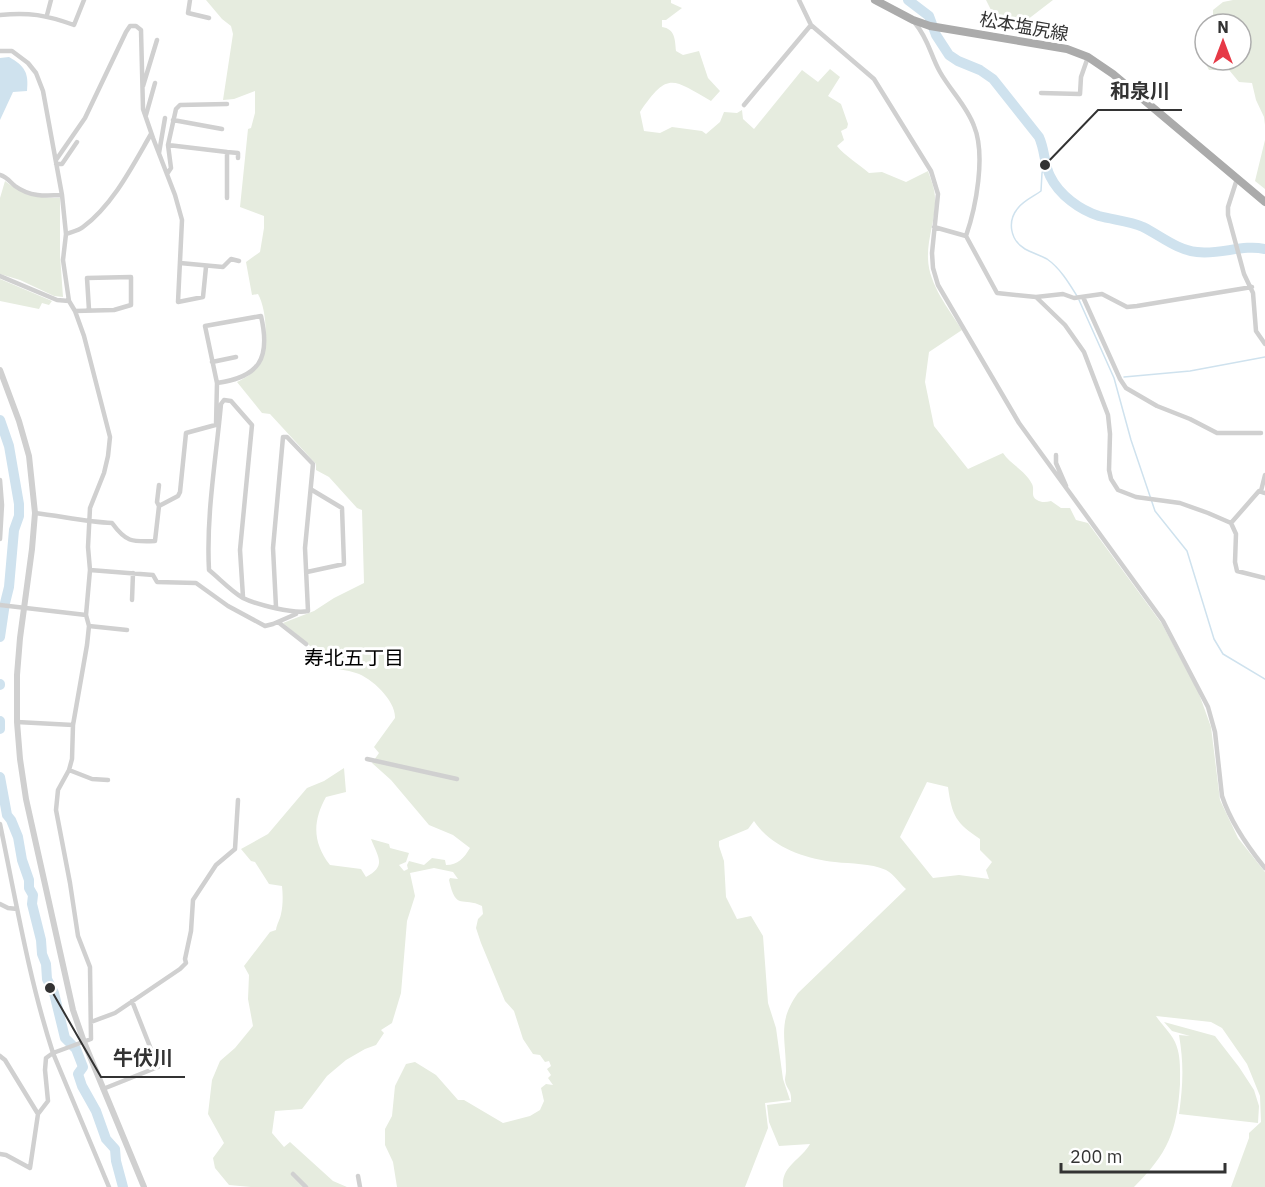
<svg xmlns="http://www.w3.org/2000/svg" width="1265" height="1187" viewBox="0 0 1265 1187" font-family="'IBM Plex Sans','Noto Sans JP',sans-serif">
  <rect width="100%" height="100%" fill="#fff"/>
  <path fill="#e6ecdf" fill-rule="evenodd" d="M 206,0 L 671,0 L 671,3 L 682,8 L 666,20 L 662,20 L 662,27 C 675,29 675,39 676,51 L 683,55 L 699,51 L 708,78 L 720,91 L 711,101 C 672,79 668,71 640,112 L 644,131 L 660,133 L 672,127 L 702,131 L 706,134 L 720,122 L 724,112 L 737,113 L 742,110 L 743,119 L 754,129 L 802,70 L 818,82 L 830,69 L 840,77 L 828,96 L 841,104 L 848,124 L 847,128 L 841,131 L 844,140 L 837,146 C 845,156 859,164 869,173 L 882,172 L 906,182 L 928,171 C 931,180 935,189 935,198 C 936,218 927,239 928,259 C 929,285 949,309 962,330 L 929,352 L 925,382 L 934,426 L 968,469 L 1003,453 C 1010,464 1026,471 1032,484 C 1035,490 1030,496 1037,500 C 1042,503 1046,502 1051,501 L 1061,508 L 1070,508 L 1076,520 L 1088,523 L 1162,624 L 1198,691 L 1211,727 L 1220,800 L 1238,838 L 1265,872 L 1265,1187 L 1231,1187 L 1249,1138 L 1249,1133 L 1261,1122 L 1260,1096 L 1247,1064 L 1222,1028 L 1211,1022 L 1156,1016 C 1161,1024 1170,1032 1175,1042 C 1181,1055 1180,1069 1180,1084 C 1177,1132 1168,1153 1134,1187 L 783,1187 C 781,1166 801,1160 810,1144 L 779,1146 L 769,1122 L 767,1105 L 791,1102 C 792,1088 786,1090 785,1080 C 785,1077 786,1074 786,1071 C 786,1038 777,1022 798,993 L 906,889 C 899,883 895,875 886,870 C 870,863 852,864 835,862 C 805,859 771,847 754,821 L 748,829 L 719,841 L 719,846 L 724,861 L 726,897 L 737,919 L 751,916 L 763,936 L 768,1003 L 776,1028 L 783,1079 L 790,1100 L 765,1103 L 768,1128 L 745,1187 L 397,1187 L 393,1162 L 385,1145 L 385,1129 L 392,1116 L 395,1086 L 406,1064 L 415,1062 L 436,1075 L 458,1100 L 464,1100 L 503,1123 L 530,1116 L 540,1110 L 544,1101 L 541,1088 L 546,1084 L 553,1085 L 548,1078 L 551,1075 L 547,1069 L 551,1066 L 549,1061 L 545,1062 L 540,1055 L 533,1054 L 523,1039 L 514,1011 L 505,1001 L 481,943 L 476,928 L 478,919 L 483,914 L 482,906 C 463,896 456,912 449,880 L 450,878 L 458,879 L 453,872 L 434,868 L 410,873 L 415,896 L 407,921 L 401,993 L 392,1023 L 381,1030 L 384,1033 L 376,1045 L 365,1049 L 346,1060 L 327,1076 L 302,1109 L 275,1111 L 272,1133 L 284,1147 L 290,1142 L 333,1181 L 347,1187 L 251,1187 L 229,1185 L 215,1168 L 213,1158 L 224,1143 L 208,1114 L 212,1080 L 220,1061 L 235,1048 L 253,1026 L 248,999 L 249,975 L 244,966 L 270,932 L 276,930 C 277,923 280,920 281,914 C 283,906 283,895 282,886 L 269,884 L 255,862 L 251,861 L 241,849 L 268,834 L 307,788 L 324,781 L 344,768 L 346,792 L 326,797 C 312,822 313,843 330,865 L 361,869 L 366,877 C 387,866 378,857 371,839 L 389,844 L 390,848 L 409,853 L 406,862 L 399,865 L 404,871 L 408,869 L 407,865 L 409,861 L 424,865 L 432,858 L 445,860 L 446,865 C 458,865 464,858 470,848 L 453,835 L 429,825 L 391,780 L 372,763 L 379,753 L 374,747 L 395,718 C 396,701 372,678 356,673 C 347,670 337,669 327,667 L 316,651 L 283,623 L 314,611 L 334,598 L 364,583 L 362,510 L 357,508 L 329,477 L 316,470 L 316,464 L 270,414 L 262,413 L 237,382 C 246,378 255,372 259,364 C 269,347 267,310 258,294 L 252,295 L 246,262 L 260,252 L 264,228 L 264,216 L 240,207 L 248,129 L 251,128 L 255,113 L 255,91 L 234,99 L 223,100 L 233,34 L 231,26 L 222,19 ZM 927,782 L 948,787 C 952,816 956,823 980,839 L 980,850 L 992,862 L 986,870 L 989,879 L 959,875 L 933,878 L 900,837 Z
    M 986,0 L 1053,0 L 1027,20 L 994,16 Z
    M 1233,0 L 1265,0 L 1265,125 L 1264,117 L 1256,100 L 1252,83 L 1239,82 L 1229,70 L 1209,70 L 1206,64 L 1210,60 L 1241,60 L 1241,24 L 1222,24 L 1213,18 L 1213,10 L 1223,2 Z
    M 1265,140 L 1265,189 L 1255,181 Z
    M 5,181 C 23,195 38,198 60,198 L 60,255 L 63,297 L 54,296 L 20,280 L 0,274 L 0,198 Z
    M 0,279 L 52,301 L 49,305 L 42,303 L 39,309 L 0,301 Z
    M 1164,1022 L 1215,1036 L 1239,1067 L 1254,1090 L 1259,1106 L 1258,1123 L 1179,1114 C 1183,1085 1184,1064 1179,1035 L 1190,1036 L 1172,1031 Z"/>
  <path fill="#cfe2ee" d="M 9,57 C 25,66 29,73 27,91 L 13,92 L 0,120 L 0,58 Z"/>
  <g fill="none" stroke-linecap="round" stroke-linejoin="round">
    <path stroke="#cfe2ee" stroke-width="1.5" d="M 1045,165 L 1042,173 L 1041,191 C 1034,196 1023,201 1018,208 C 1007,221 1010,240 1025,249 C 1032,253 1040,255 1047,259 C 1060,268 1069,283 1077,296
      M 1079,300 L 1114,378
      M 1124,377 L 1190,371 L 1265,357
      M 1114,378 L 1131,440 L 1155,511 L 1187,551 L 1214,639 L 1223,654 L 1265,679"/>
    <path stroke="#cfe2ee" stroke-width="10" d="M 908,0 L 929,16 L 936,35 L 949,55 L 958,61 L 980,70 L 993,79 L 1039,137 C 1045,150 1044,164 1050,176 C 1059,195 1080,210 1099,216 C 1114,220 1130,221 1143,227 C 1161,236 1177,250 1197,252 C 1220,255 1243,244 1265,249
      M 0,420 L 9,446 L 19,504 L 19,516 L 14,530 L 9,587 L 5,603 L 0,637
      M 0,684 L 0,685
      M 0,721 L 0,729
      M 0,777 L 7,815 L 11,820 L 18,837 L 22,860 L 29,880 L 29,888 L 33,895 L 32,904 L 41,940 L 42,954 L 46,964 L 47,979 L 54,993 L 65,1038 L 76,1049 L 83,1067 L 78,1074 L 82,1086 L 96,1111 L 106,1139 L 115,1149 L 116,1161 L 123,1187"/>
    <path stroke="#d0d0d0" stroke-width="4.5" d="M 190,0 L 188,13 L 209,18
      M 799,0 L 811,25 L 874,79 L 931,171 L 938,194 L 932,253 L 933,268 L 938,285 L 1019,423 L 1163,621 L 1208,707 L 1215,732 L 1222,796 C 1231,823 1247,846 1265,868
      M 0,15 C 29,12 46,15 74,25 L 84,0
      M 47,15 L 51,0
      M 915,23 C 929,40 930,54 940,72 C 950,90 967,106 974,126 C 986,155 976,207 966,236
      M 0,51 L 12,51 L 28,63 L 36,73 L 43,91 L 62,195 L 66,234 L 63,260 L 69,301 L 75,311 L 84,336 L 110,437 L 108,456 L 104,473 L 90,508 L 88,547 L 90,570 L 86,615 L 89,626 L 87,645 L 73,725 L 72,759 L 69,770 L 58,790 L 56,810 L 70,883 L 78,936 L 90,967 L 91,1039 L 53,1053 L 46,1058 L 45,1070 L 48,1101 L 38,1114 L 30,1168 L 6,1155 L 0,1154
      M 143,86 L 157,40
      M 1041,93 L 1080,94 L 1081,77 L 1088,57
      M 744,105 L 811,25
      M 146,115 L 155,83
      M 173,120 L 222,129
      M 168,145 L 227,152 L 227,198
      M 227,152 L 238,153 L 238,158
      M 159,153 L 165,118
      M 56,160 L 85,118 L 126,32 L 130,26 L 136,26 L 141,30 L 143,109 L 153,138 L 175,195 L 182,220 L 178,302 L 203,297 L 206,267
      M 56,164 L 62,164 L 77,142
      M 167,174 L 171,168 L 168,145 L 176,109 L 180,105 L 227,104
      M 0,175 C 7,177 10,182 15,186 C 30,197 45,196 62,195
      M 1237,179 L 1228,207 L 1228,215 L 1244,274 L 1253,293 L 1256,331 L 1265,344
      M 934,227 L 966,236 L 997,293 L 1036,297
      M 66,234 C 71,232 78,231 83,227 C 113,205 133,165 151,134
      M 180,263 L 223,267 L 231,259 L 239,261
      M 0,276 L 57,300 L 69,301
      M 1252,287 L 1137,306 L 1127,307 L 1102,294 L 1074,298 L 1063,294 L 1036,297 L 1065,325 L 1084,352 L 1108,415 L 1110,434 L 1109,470 L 1111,479 L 1118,490 L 1136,497 L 1180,503 L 1208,513 L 1231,523 L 1236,534 L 1235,562 L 1237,571 L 1265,578
      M 1083,297 L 1120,379 L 1126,388 L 1157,406 L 1190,419 L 1217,433 L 1261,433
      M 75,311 L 114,310 L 131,305 L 131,277 L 87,278 L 89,310
      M 212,362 L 236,357
      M 216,425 L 217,383 L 205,326 L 261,316 C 271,359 259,377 217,383
      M 1056,455 L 1056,463 L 1066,486
      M 0,480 L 2,505 L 0,539
      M 1261,491 L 1265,475
      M 159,506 L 157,502 L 159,485
      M 35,513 C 61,516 86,522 112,523 C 126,542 131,542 155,541 L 159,506 L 178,496 L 180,492 L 186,433 L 219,424
      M 1231,523 L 1259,491 L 1265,493
      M 90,570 L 153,575 L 157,582 L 196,583 L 228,606 L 265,626 L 273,624 L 296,614
      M 307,572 L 344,564 L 342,508 L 312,490
      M 243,597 L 240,550 L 252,425 L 231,401 L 224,400 L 221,404 C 216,459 206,515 209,570 C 220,579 231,591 243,598 C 257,605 294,614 308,611 L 305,548 L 313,464 L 287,437 L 283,437 L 273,548 L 276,607
      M 132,600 L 133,573
      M 0,605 L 86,615
      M 278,622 L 306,644
      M 89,626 L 127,630
      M 17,722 L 73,725
      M 367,759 L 457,779
      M 69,770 L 92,779 L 108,780
      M 0,824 C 16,901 29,979 53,1053 L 109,1187
      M 0,904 L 8,908 L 17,909
      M 91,1022 L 115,1013 L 180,969 L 186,963 L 185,959 L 191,931 L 193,900 L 216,865 L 235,849 L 238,800
      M 0,1056 L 5,1060 L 38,1114
      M 103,1089 L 158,1067 L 132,1001
      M 293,1174 L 306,1187
      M 358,1176 L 360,1187"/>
    <path stroke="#d0d0d0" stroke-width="6" d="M 0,370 L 19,421 L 29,456 L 35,513 L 32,549 L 20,638 L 17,675 L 17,722 L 20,759 L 26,799 L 73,1010 L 84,1042 L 144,1187"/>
    <path stroke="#ababab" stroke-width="8" d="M 875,0 L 913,20 L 930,26 L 1067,49 L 1088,57 L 1113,74 L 1265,202"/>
  </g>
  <g text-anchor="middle" stroke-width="6" stroke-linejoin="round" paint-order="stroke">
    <g font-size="18" fill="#333" stroke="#fff">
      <text transform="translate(1024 27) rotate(10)" y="6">松本塩尻線</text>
    </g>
    <g font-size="20" fill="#000" stroke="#fff">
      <text x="354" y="665">寿北五丁目</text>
    </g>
  </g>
  <path fill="none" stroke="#333" stroke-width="2" d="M1045 165L1098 110H1182M50 988L101 1077H185"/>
  <g fill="#333" stroke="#fff" stroke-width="2">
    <circle cx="1045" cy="165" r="6"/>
    <circle cx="50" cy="988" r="6"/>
  </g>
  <g font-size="20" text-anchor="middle" font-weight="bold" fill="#333" stroke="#fff" stroke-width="6" stroke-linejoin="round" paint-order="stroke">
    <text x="1140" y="98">和泉川</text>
    <text x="143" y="1065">牛伏川</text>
  </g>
  <g transform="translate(1223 42)"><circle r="28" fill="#ffffff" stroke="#adadad" stroke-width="1.5"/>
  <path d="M0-4.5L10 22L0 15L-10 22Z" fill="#e63946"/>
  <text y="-9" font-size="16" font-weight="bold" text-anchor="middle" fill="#333333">N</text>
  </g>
  <path d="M1061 1163v9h164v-9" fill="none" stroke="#333333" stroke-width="3"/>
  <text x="1070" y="1163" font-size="18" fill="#333333" stroke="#ffffff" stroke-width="4.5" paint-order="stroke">200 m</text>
</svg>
